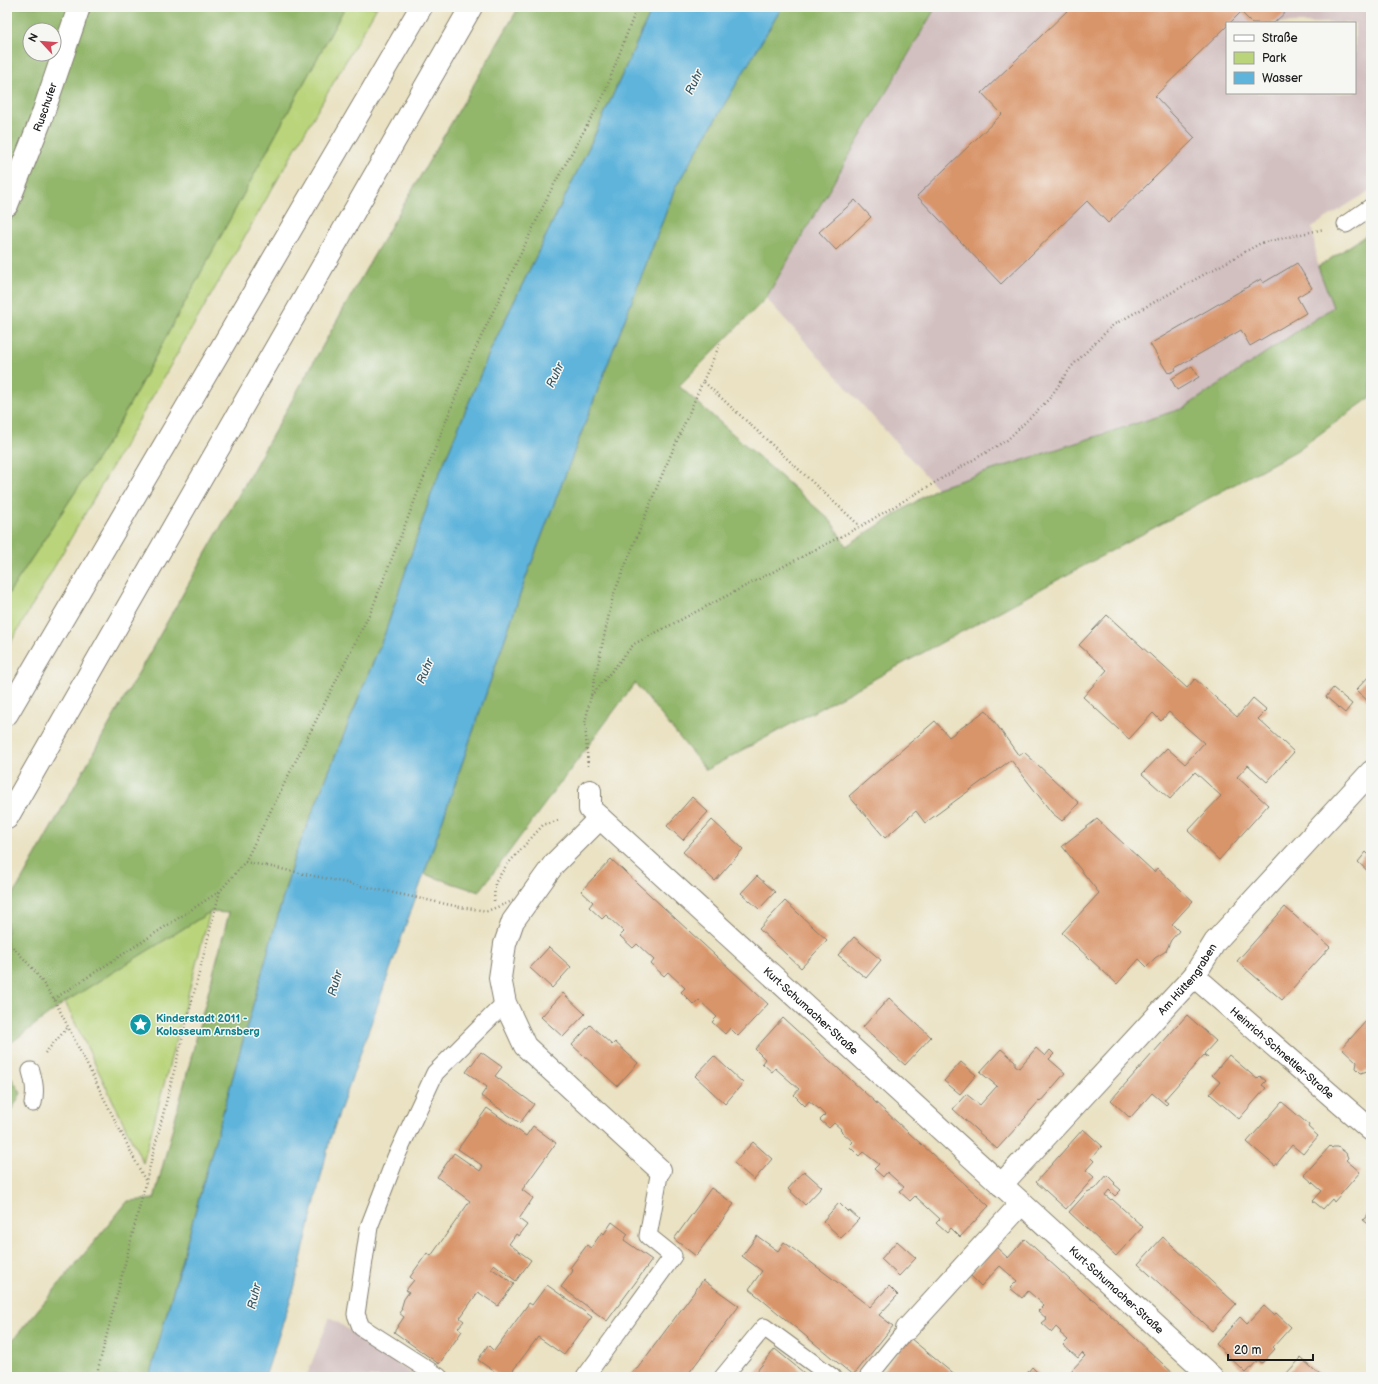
<svg xmlns="http://www.w3.org/2000/svg" width="1378" height="1384" viewBox="0 0 1378 1384" font-family="'Balsamiq Sans',sans-serif">
  <rect width="100%" height="100%" fill="#f6f6f2"/>
  <filter id="ink" filterUnits="userSpaceOnUse"><feTurbulence type="fractalNoise" baseFrequency=".025" numOctaves="2"/><feDisplacementMap in="SourceGraphic" scale="8" xChannelSelector="R" yChannelSelector="G"/><feConvolveMatrix kernelMatrix="1 2 1 2 8 2 1 2 1" color-interpolation-filters="sRGB"/></filter>
  <filter id="wash" filterUnits="userSpaceOnUse"><feTurbulence type="fractalNoise" baseFrequency=".012" numOctaves="4" result="noise"/><feDisplacementMap in="SourceGraphic" scale="16" xChannelSelector="R" yChannelSelector="G"/><feGaussianBlur stdDeviation="0.9" result="paint"/><feColorMatrix in="noise" values="0 0 0 0 0 0 0 0 0 0 0 0 0 0 0 0 0 1.4 0 .05"/><feComposite in="paint" operator="in"/></filter>
  <g filter="url(#wash)">
    <rect width="100%" height="100%" fill="#eae2c3"/>
    <path fill="#d2bfc0" fill-rule="evenodd" d="M 936,7 L 1371,7 L 1371,190 L 1312,227 L 1318,267 L 1334,307 L 1184,408 L 937,488 L 766,298 ZM 1227,23 L 1355,23 L 1355,93 L 1227,93 Z
      M 330,1317 L 417,1377 L 306,1377 Z"/>
    <path fill="#b9d47a" stroke="#6a784b" d="M 345,7 L 377,7 L 7,649 L 7,596 L 114,433 Z
      M 210,912 L 143,1163 L 65,1002 Z"/>
    <path fill="#92b66a" stroke="#576943" fill-rule="evenodd" d="M 7,7 L 74,7 L 7,189 ZM 30,30 L 54,30 L 54,54 L 30,54 Z
      M 85,7 L 345,7 L 114,433 L 7,596 L 7,217 L 44,124 Z
      M 519,7 L 653,7 L 591,143 L 491,349 L 433,489 L 385,633 L 294,858 L 149,1377 L 16,1377 L 7,1367 L 7,1347 L 128,1201 L 154,1199 L 229,913 L 210,912 L 65,1002 L 7,1046 L 7,906 L 366,269 Z
      M 782,7 L 936,7 L 766,298 L 679,386 L 831,521 L 846,546 L 937,488 L 1184,408 L 1333,307 L 1318,267 L 1371,232 L 1371,397 L 1296,451 L 706,770 L 635,683 L 479,892 L 424,874 L 526,577 L 676,186 Z
      M 7,1071 L 21,1093 L 7,1119 Z"/>
    <path fill="#5eb4db" stroke="#3d687c" d="M 653,7 L 782,7 L 676,186 L 526,577 L 424,874 L 330,1139 L 294,1289 L 265,1377 L 149,1377 L 294,858 L 385,633 L 433,489 L 491,349 L 591,143 Z"/>
    <g id="blocks">
      <path fill="#d9956b" d="M 1069,7 L 1291,7 L 1274,23 L 1252,23 L 1241,12 L 1230,23 L 1227,23 L 1227,26 L 1155,96 L 1195,138 L 1108,223 L 1087,201 L 1001,284 L 917,196 L 1002,114 L 982,93 L 1070,8 Z
        M 855,200 L 871,217 L 836,250 L 819,232 Z
        M 1297,263 L 1312,288 L 1297,297 L 1306,313 L 1250,346 L 1241,330 L 1175,368 L 1176,370 L 1170,373 L 1169,372 L 1168,373 L 1150,344 L 1261,279 L 1263,283 Z
        M 1192,366 L 1199,377 L 1177,390 L 1171,379 Z
        M 1107,615 L 1187,688 L 1195,679 L 1237,717 L 1253,698 L 1267,710 L 1258,719 L 1294,752 L 1267,782 L 1248,765 L 1237,777 L 1268,805 L 1219,860 L 1188,831 L 1221,796 L 1195,772 L 1170,799 L 1142,774 L 1167,748 L 1185,764 L 1204,743 L 1169,712 L 1161,721 L 1153,713 L 1129,739 L 1083,697 L 1107,670 L 1079,645 Z
        M 1371,674 L 1371,704 L 1356,690 Z
        M 1333,688 L 1352,704 L 1345,713 L 1326,697 Z
        M 986,710 L 1019,756 L 1024,752 L 1079,803 L 1062,821 L 1052,813 L 1011,760 L 925,823 L 916,811 L 885,838 L 849,796 L 935,721 L 949,737 Z
        M 692,797 L 708,812 L 683,840 L 667,826 Z
        M 1097,819 L 1154,872 L 1157,868 L 1193,901 L 1172,924 L 1179,931 L 1171,940 L 1166,951 L 1155,958 L 1147,967 L 1139,959 L 1117,984 L 1062,933 L 1099,893 L 1062,846 Z
        M 712,820 L 743,849 L 715,881 L 683,852 Z
        M 1366,852 L 1371,857 L 1371,874 L 1358,862 Z
        M 611,859 L 768,1004 L 738,1036 L 730,1028 L 725,1034 L 712,1022 L 717,1017 L 699,1000 L 694,1005 L 681,992 L 685,988 L 668,972 L 664,976 L 651,964 L 654,960 L 637,944 L 633,948 L 620,936 L 624,932 L 606,915 L 602,919 L 589,907 L 593,902 L 581,891 Z
        M 757,876 L 775,892 L 759,909 L 741,893 Z
        M 785,901 L 827,940 L 801,968 L 759,929 Z
        M 1285,907 L 1330,947 L 1282,1000 L 1237,961 Z
        M 854,937 L 881,960 L 866,978 L 838,955 Z
        M 549,947 L 571,967 L 552,988 L 530,968 Z
        M 563,993 L 585,1014 L 563,1037 L 541,1017 Z
        M 889,998 L 931,1037 L 905,1065 L 863,1027 Z
        M 1187,1015 L 1216,1041 L 1204,1054 L 1208,1057 L 1207,1058 L 1204,1055 L 1164,1100 L 1168,1103 L 1166,1105 L 1152,1093 L 1130,1118 L 1111,1100 Z
        M 783,1018 L 989,1206 L 960,1237 L 951,1228 L 947,1233 L 936,1223 L 940,1219 L 915,1196 L 910,1201 L 899,1191 L 904,1187 L 887,1172 L 883,1177 L 874,1169 L 879,1164 L 863,1152 L 859,1156 L 849,1146 L 853,1142 L 841,1131 L 840,1130 L 841,1129 L 834,1123 L 829,1128 L 820,1120 L 825,1115 L 818,1108 L 809,1101 L 805,1106 L 794,1095 L 799,1089 L 775,1068 L 772,1072 L 762,1063 L 765,1059 L 755,1049 Z
        M 1367,1020 L 1371,1024 L 1371,1073 L 1367,1071 L 1361,1073 L 1356,1068 L 1357,1062 L 1342,1048 Z
        M 590,1025 L 612,1045 L 615,1042 L 638,1063 L 617,1086 L 572,1045 Z
        M 1036,1048 L 1045,1056 L 1050,1050 L 1054,1054 L 1049,1059 L 1065,1073 L 1040,1102 L 1039,1101 L 1025,1117 L 1026,1117 L 997,1149 L 953,1109 L 966,1094 L 980,1105 L 997,1086 L 980,1072 L 1001,1049 L 1015,1061 L 1015,1065 L 1019,1068 Z
        M 481,1052 L 502,1067 L 495,1076 L 534,1104 L 520,1123 L 481,1096 L 487,1087 L 466,1072 Z
        M 1229,1055 L 1257,1079 L 1260,1076 L 1266,1081 L 1262,1085 L 1266,1088 L 1239,1119 L 1210,1094 L 1220,1082 L 1212,1075 Z
        M 714,1056 L 743,1083 L 725,1104 L 695,1076 Z
        M 961,1062 L 976,1075 L 960,1094 L 944,1081 Z
        M 1282,1102 L 1309,1125 L 1308,1127 L 1318,1136 L 1303,1154 L 1292,1145 L 1275,1166 L 1247,1142 Z
        M 487,1108 L 526,1136 L 533,1126 L 556,1143 L 522,1190 L 533,1198 L 519,1219 L 527,1225 L 519,1236 L 516,1234 L 509,1244 L 531,1260 L 516,1281 L 494,1264 L 491,1268 L 514,1284 L 498,1306 L 478,1292 L 460,1318 L 464,1321 L 458,1328 L 462,1331 L 439,1364 L 394,1332 L 404,1317 L 399,1313 L 402,1309 L 401,1309 L 404,1299 L 409,1292 L 406,1290 L 414,1280 L 410,1277 L 427,1253 L 431,1256 L 470,1201 L 437,1177 L 454,1153 L 480,1171 L 483,1166 L 458,1149 Z
        M 1083,1129 L 1102,1146 L 1091,1158 L 1094,1161 L 1086,1170 L 1094,1177 L 1066,1209 L 1036,1182 Z
        M 753,1142 L 772,1159 L 754,1180 L 734,1163 Z
        M 1330,1146 L 1332,1148 L 1333,1147 L 1338,1147 L 1346,1153 L 1348,1158 L 1346,1160 L 1360,1172 L 1334,1202 L 1332,1199 L 1323,1209 L 1313,1201 L 1322,1191 L 1304,1175 Z
        M 804,1171 L 822,1187 L 805,1205 L 788,1189 Z
        M 1107,1175 L 1115,1183 L 1114,1184 L 1121,1190 L 1115,1196 L 1109,1190 L 1105,1195 L 1111,1200 L 1112,1199 L 1143,1227 L 1116,1256 L 1069,1212 L 1087,1192 L 1096,1188 Z
        M 711,1188 L 734,1204 L 696,1256 L 674,1239 Z
        M 839,1203 L 848,1212 L 849,1210 L 859,1219 L 841,1238 L 823,1221 Z
        M 1371,1211 L 1371,1226 L 1363,1220 Z
        M 612,1222 L 628,1234 L 624,1240 L 652,1260 L 607,1321 L 561,1287 L 573,1271 L 570,1268 L 587,1245 L 591,1248 L 602,1232 L 604,1234 Z
        M 757,1236 L 778,1251 L 784,1242 L 870,1307 L 889,1286 L 898,1295 L 879,1315 L 893,1326 L 857,1371 L 853,1374 L 849,1372 L 749,1289 L 762,1271 L 742,1256 Z
        M 1163,1237 L 1236,1304 L 1212,1331 L 1138,1264 Z
        M 1025,1239 L 1092,1300 L 1092,1299 L 1094,1300 L 1177,1377 L 1085,1377 L 1083,1376 L 1082,1377 L 1077,1377 L 1071,1371 L 1085,1356 L 1082,1353 L 1078,1358 L 1063,1345 L 1068,1340 L 1060,1333 L 1061,1332 L 1056,1327 L 1052,1332 L 1042,1323 L 1047,1319 L 1038,1311 L 1044,1305 L 1028,1291 L 1022,1298 L 1010,1288 L 1017,1281 L 1000,1266 L 981,1286 L 970,1275 L 996,1247 L 1008,1258 Z
        M 897,1241 L 916,1258 L 899,1276 L 881,1259 Z
        M 703,1280 L 739,1306 L 686,1377 L 629,1377 L 635,1369 L 637,1369 Z
        M 547,1285 L 592,1317 L 564,1355 L 538,1337 L 508,1377 L 502,1377 L 478,1360 L 488,1345 L 494,1351 L 529,1303 L 532,1305 Z
        M 1264,1306 L 1274,1315 L 1276,1313 L 1291,1327 L 1273,1347 L 1275,1349 L 1262,1363 L 1258,1360 L 1246,1373 L 1216,1344 L 1240,1317 L 1247,1324 Z
        M 910,1338 L 957,1377 L 878,1377 Z
        M 775,1349 L 809,1377 L 752,1377 Z
        M 1301,1358 L 1322,1377 L 1283,1377 Z
        M 1032,1367 L 1040,1375 L 1038,1377 L 1024,1377 Z"/>
    </g>
  </g>
  <g filter="url(#ink)">
    <use href="#blocks" fill-opacity="0" stroke="#837f70" stroke-width="1"/>
    <g fill="none" stroke-linecap="round" stroke-linejoin="round">
      <defs>
        <path id="service" d="M 1346,224 L 1371,207
          M 31,1071 C 34,1082 36,1091 33,1103
          M 439,1377 L 361,1327 L 356,1314 L 369,1227 L 396,1157 L 435,1073 L 505,1003
          M 585,1377 L 673,1256 L 648,1236 L 660,1170
          M 723,1377 L 764,1327 L 832,1377
          M 868,1377 L 907,1329"/>
        <g id="minor">
          <path id="s1" d="M 7,205 L 40,122 L 79,7"/>
          <path id="s2" d="M 590,791 L 590,809 L 600,818 L 1212,1377"/>
          <path d="M 600,818 L 554,864 L 513,921 L 505,944 L 500,978 L 505,1003 L 525,1046 L 660,1170"/>
          <path id="s3" d="M 1194,976 L 1371,1130"/>
          <path id="s4" d="M 1001,1185 L 1194,976 L 1215,942 L 1371,772"/>
          <path d="M 907,1329 L 1021,1204"/>
        </g>
        <path id="motorway" d="M 7,714 L 421,7
          M 7,818 L 471,7"/>
      </defs>
      <use href="#service" stroke="#837f70" stroke-width="19"/>
      <use href="#minor" stroke="#837f70" stroke-width="24"/>
      <use href="#motorway" stroke="#837f70" stroke-width="24"/>
      <path stroke="#837f70" stroke-width="2.5" stroke-dasharray="1 3" stroke-linecap="butt" d="M 703,381 L 721,342
        M 591,696 L 634,644 L 861,526 L 1007,440 L 1049,399 L 1072,366 L 1113,325 L 1261,243 L 1324,229
        M 588,766 L 585,723 L 613,596 L 659,482 L 703,381 L 860,526
        M 245,862 L 267,866
        M 494,901 L 495,883 L 506,866 L 543,825 L 560,820
        M 13,947 L 34,970 L 54,999 L 146,1182
        M 54,999 L 220,891
        M 45,1053 L 68,1027
        M 96,1377 L 220,891 L 245,862 L 372,609 L 470,360 L 551,190 L 604,95 L 637,7"/>
      <use href="#service" stroke="#fff" stroke-width="17"/>
      <use href="#minor" stroke="#fff" stroke-width="22"/>
      <use href="#motorway" stroke="#fff" stroke-width="22"/>
      <path stroke="#837f70" stroke-width="2.5" stroke-dasharray="1 3" stroke-linecap="butt" d="M 267,866 L 460,907 L 487,911 L 515,900"/>
    </g>
  </g>
  <defs>
    <symbol id="sight-disc" viewBox="-11 -11 22 22"><circle r="9.5" fill="#0f9aa8" stroke="#f6f6f2"/><path d="M0-6L1.8-2.2L6-1.7L2.9 1.2L3.7 5.4L0 3.3L-3.7 5.4L-2.9 1.2L-6-1.7L-1.8-2.2Z" fill="#fff"/></symbol>
  </defs>
  <g fill-rule="evenodd">
    <use href="#sight-disc" x="128" y="1012" width="25" height="25"/>
  </g>
  <g text-anchor="middle" stroke-width="3" stroke-linejoin="round" paint-order="stroke">
    <g font-size="11" fill="#1c1c1c" stroke="#f6f6f2">
      <text dy="4" stroke="none"><textPath href="#s1" startOffset="105">Ruschufer</textPath></text>
      <text dy="4" stroke="none"><textPath href="#s4" startOffset="278">Am Hüttengraben</textPath></text>
      <text dy="4" stroke="none"><textPath href="#s2" startOffset="317">Kurt-Schumacher-Straße</textPath></text>
      <text dy="4" stroke="none"><textPath href="#s3" startOffset="117">Heinrich-Schnettler-Straße</textPath></text>
      <text dy="4" stroke="none"><textPath href="#s2" startOffset="731">Kurt-Schumacher-Straße</textPath></text>
    </g>
    <g font-size="11" font-weight="bold" fill="#0d838f" stroke="#f6f6f2" text-anchor="start">
      <text x="156" y="1022">Kinderstadt 2011 -<tspan x="156" dy="13">Kolosseum Arnsberg</tspan></text>
    </g>
    <g font-size="12" font-style="italic" fill="#365968" stroke="#f6f6f2">
      <text transform="translate(694 82) rotate(-65)" y="4">Ruhr</text>
      <text transform="translate(555 375) rotate(-65)" y="4">Ruhr</text>
      <text transform="translate(425 671) rotate(-68)" y="4">Ruhr</text>
      <text transform="translate(335 983) rotate(-74)" y="4">Ruhr</text>
      <text transform="translate(254 1296) rotate(-77)" y="4">Ruhr</text>
    </g>
  </g>
  <rect width="1378" height="1384" fill="none" stroke="#f6f6f2" stroke-width="24"/>
  <rect x="1226" y="22" width="130" height="72" fill="#f6f6f2" stroke="#9f9f9c"/>
  <rect x="1234" y="35" width="20" height="6" fill="#ffffff" stroke="#9f9f9c"/>
  <text x="1262" y="42" font-size="12" fill="#1c1c1c">Straße</text>
  <rect x="1234" y="52" width="20" height="12" fill="#b9d47a" stroke="#9f9f9c"/>
  <text x="1262" y="62" font-size="12" fill="#1c1c1c">Park</text>
  <rect x="1234" y="72" width="20" height="12" fill="#5eb4db" stroke="#9f9f9c"/>
  <text x="1262" y="82" font-size="12" fill="#1c1c1c">Wasser</text>
  <g transform="translate(42 42) rotate(296)"><circle r="19" fill="#f6f6f2" stroke="#9f9f9c"/>
  <path d="M0-3L7 15L0 10L-7 15Z" fill="#d1495b"/>
  <text y="-6" font-size="11" font-weight="bold" text-anchor="middle" fill="#1c1c1c">N</text>
  </g>
  <path d="M1228 1354v6h85v-6" fill="none" stroke="#1c1c1c" stroke-width="2"/>
  <text x="1234" y="1354" font-size="12" fill="#1c1c1c" stroke="#f6f6f2" stroke-width="3" paint-order="stroke">20 m</text>
</svg>
